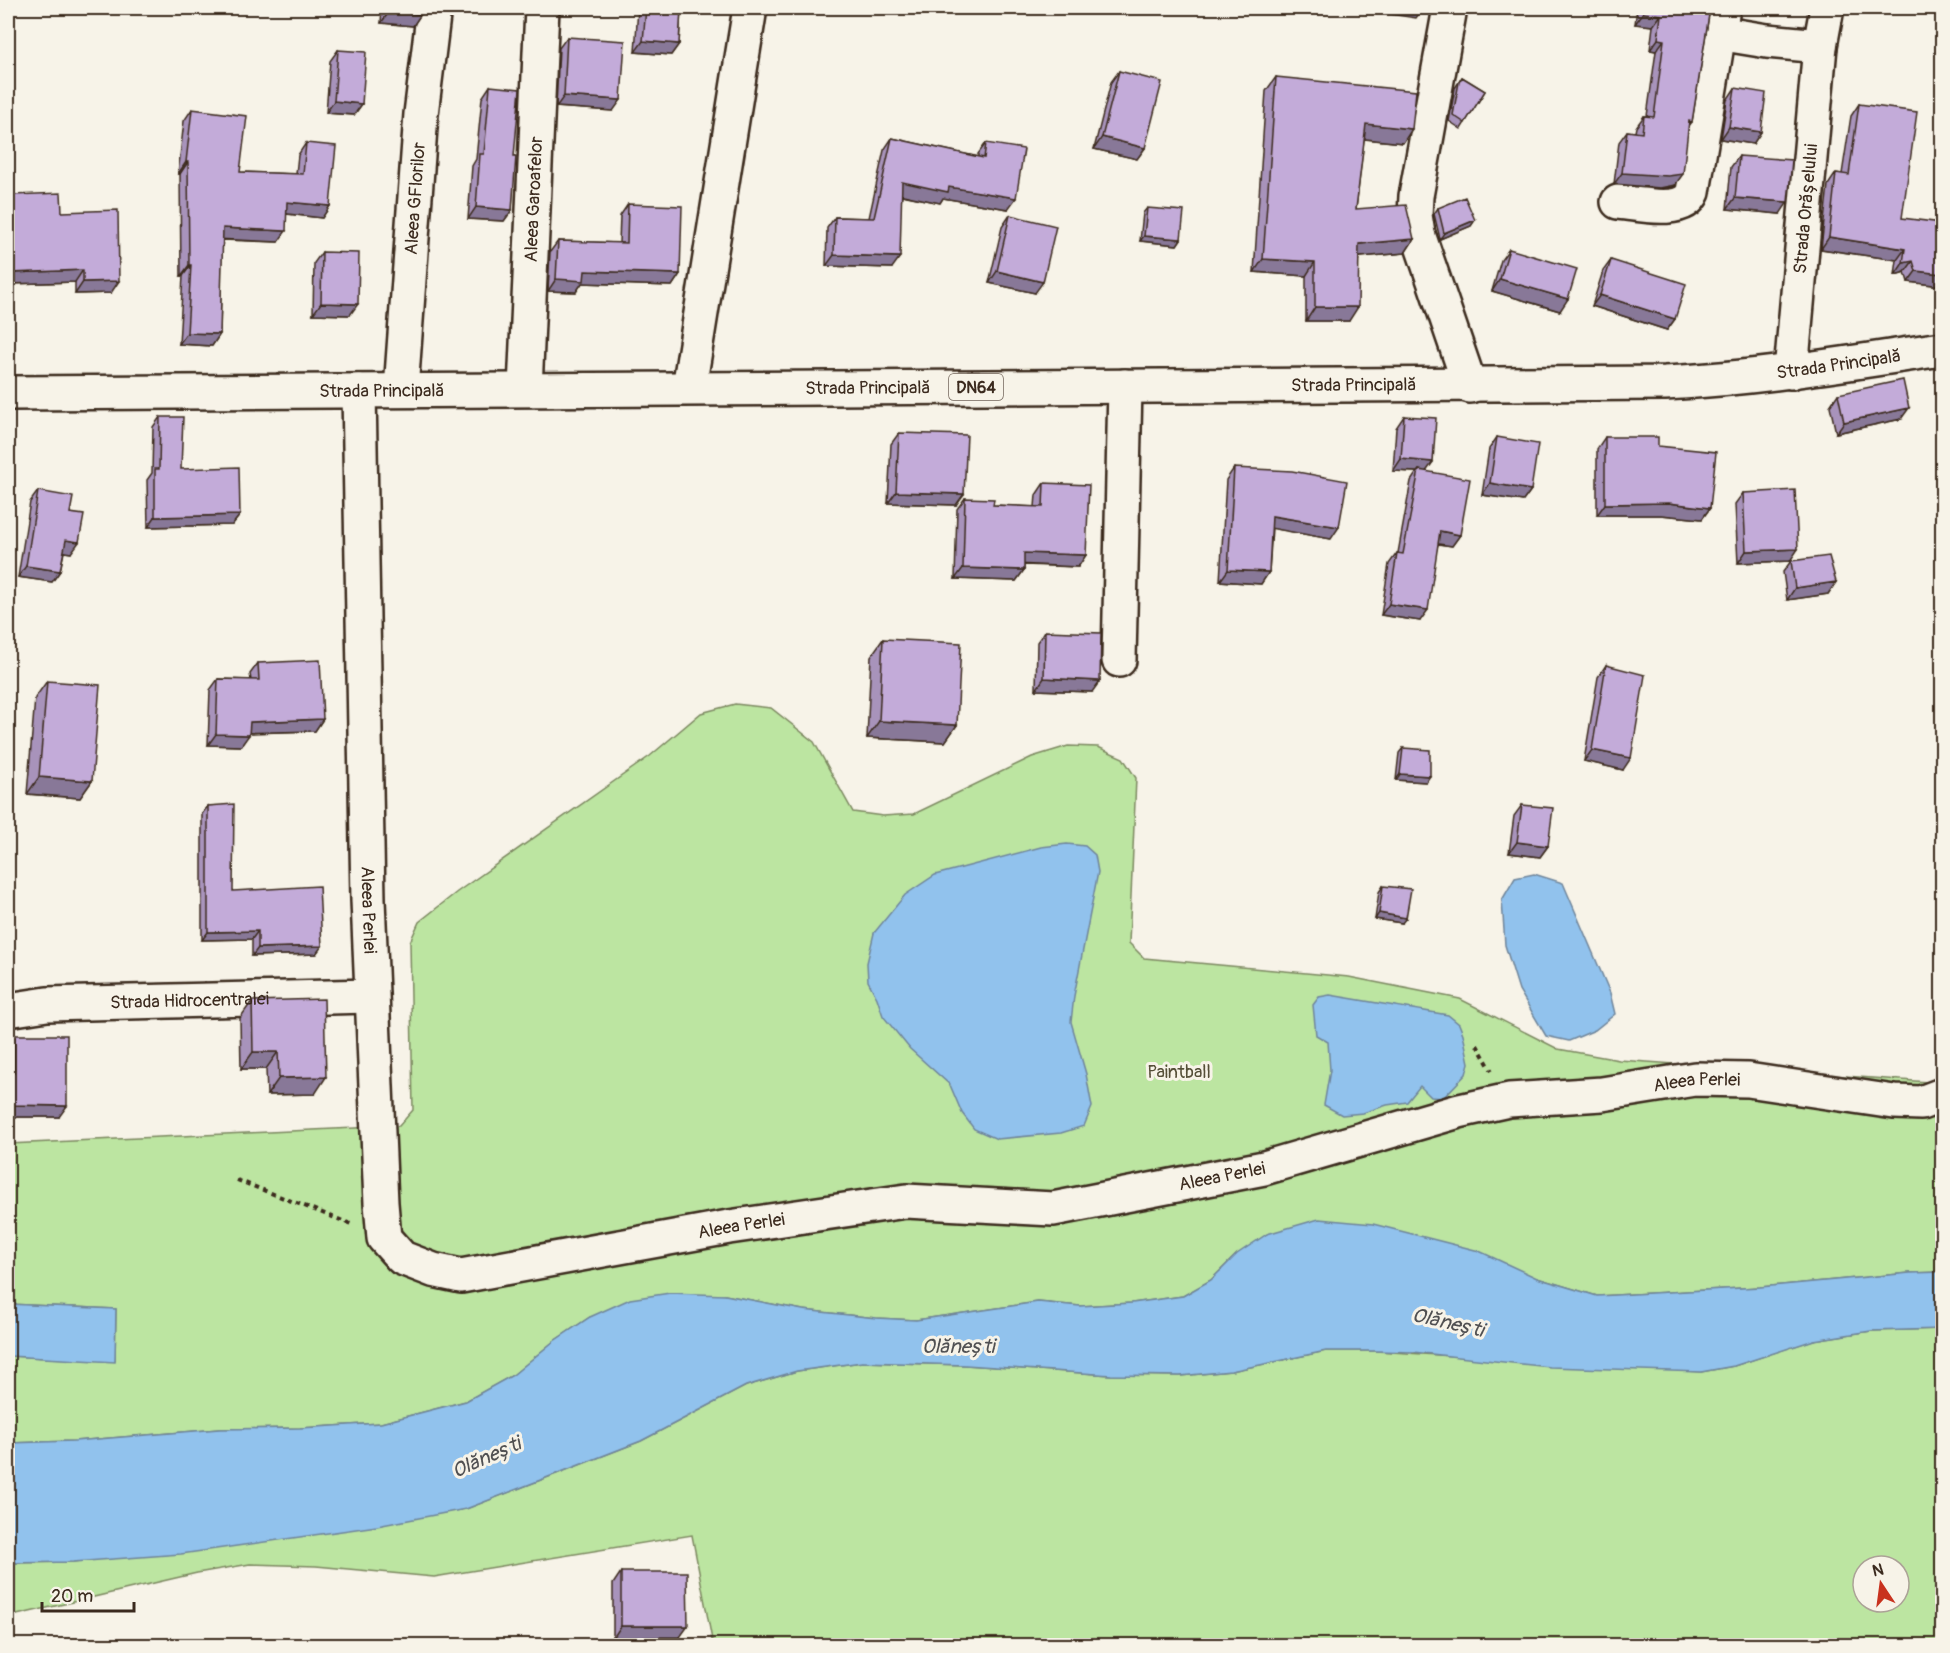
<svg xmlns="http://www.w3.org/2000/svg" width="1950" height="1653" viewBox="0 0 1950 1653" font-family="Pangolin,sans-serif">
  <rect width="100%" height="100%" fill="#f7f3e8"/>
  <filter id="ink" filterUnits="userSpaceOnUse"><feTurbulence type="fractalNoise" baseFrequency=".0167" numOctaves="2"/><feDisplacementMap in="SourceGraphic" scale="12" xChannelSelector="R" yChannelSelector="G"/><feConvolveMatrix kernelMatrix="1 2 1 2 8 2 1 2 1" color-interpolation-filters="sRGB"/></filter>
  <g filter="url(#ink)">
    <path fill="#bce5a1" stroke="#7c8860" stroke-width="1.5" fill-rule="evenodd" d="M 735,704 L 771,708 L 814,742 L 853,812 L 883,816 L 914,814 L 1032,757 L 1068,746 L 1098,747 L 1123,758 L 1136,778 L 1129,943 L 1144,958 L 1349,977 L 1460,999 L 1558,1049 L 1619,1060 L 1942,1083 L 1942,1272 L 1910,1273 L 1760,1287 L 1597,1296 L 1537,1278 L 1237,1254 L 1211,1280 L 1183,1296 L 1132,1303 L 1080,1306 L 1038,1302 L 916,1320 L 876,1318 L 803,1310 L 725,1295 L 590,1317 L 554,1341 L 513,1375 L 466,1401 L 381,1423 L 300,1428 L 219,1429 L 74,1441 L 8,1443 L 8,1356 L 115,1361 L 116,1309 L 8,1304 L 8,1144 L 399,1126 L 413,1110 L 410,942 L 419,922 L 457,892 L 650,756 L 701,713 Z
      M 1942,1329 L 1942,1645 L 713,1645 L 692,1535 L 434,1577 L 316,1566 L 250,1564 L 197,1573 L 8,1617 L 8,1563 L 73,1562 L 466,1509 L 641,1441 L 746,1386 L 797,1371 L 862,1362 L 965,1365 L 1111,1375 L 1180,1376 L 1231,1371 L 1326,1351 L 1376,1351 L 1701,1372 L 1734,1366 L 1813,1340 L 1871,1331 ZM 1863,1566 L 1899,1566 L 1899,1602 L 1863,1602 Z"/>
    <path fill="#91c2ed" stroke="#6f859a" stroke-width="1.5" d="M 1067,844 L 1085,846 L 1095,855 L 1098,872 L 1074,996 L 1071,1022 L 1086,1074 L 1092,1107 L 1084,1126 L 1061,1133 L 997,1139 L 974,1129 L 962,1113 L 950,1085 L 910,1049 L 883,1016 L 877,998 L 868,981 L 867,963 L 874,933 L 905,895 L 935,875 L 1041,847 Z
      M 1534,874 L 1563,883 L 1610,993 L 1615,1014 L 1595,1030 L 1569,1041 L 1546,1036 L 1519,990 L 1505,945 L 1502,900 L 1515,878 Z
      M 1330,995 L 1448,1015 L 1459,1024 L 1463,1034 L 1469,1063 L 1466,1074 L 1443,1098 L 1431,1097 L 1420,1086 L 1407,1102 L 1387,1105 L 1363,1113 L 1342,1115 L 1324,1105 L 1330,1070 L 1328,1042 L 1316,1035 L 1313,1005 L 1319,997 Z
      M 1319,1219 L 1373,1224 L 1479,1251 L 1537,1278 L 1597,1296 L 1760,1287 L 1910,1273 L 1942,1272 L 1942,1329 L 1871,1331 L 1814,1340 L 1734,1366 L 1701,1372 L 1550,1367 L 1413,1352 L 1376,1351 L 1326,1351 L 1231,1371 L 1180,1376 L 1111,1375 L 965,1365 L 862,1362 L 797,1371 L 746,1386 L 641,1441 L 466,1509 L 377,1526 L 181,1554 L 73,1562 L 8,1563 L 8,1443 L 74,1441 L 219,1429 L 300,1428 L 381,1423 L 466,1401 L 513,1375 L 554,1341 L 590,1317 L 630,1299 L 670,1293 L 725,1295 L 803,1310 L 876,1318 L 916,1320 L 1038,1302 L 1080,1306 L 1132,1303 L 1183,1296 L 1211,1280 L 1237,1254 L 1267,1234 Z
      M 8,1304 L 116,1309 L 115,1362 L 8,1356 Z"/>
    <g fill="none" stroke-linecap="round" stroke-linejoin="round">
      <defs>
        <g id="minor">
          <path d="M 1450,8 L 1416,196 L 1415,215 L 1418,234 L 1470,386"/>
          <path d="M 1718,33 L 1767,41 L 1820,46"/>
          <path d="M 1618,202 C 1638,204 1684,215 1693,192 L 1723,8"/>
          <path id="s1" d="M 1791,372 L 1820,46 L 1827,8"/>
          <path d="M 689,388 L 750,8"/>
          <path id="s2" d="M 525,389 L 542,8"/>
          <path id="s3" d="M 401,390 L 421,114 L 434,8"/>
          <path id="s4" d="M 359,391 L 368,900 L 381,1203 L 384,1238 L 402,1258 L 433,1270 L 461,1276 L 729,1227 L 906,1201 L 1053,1209 L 1264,1168 L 1459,1111 L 1509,1100 L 1602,1094 L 1695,1079 L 1748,1080 L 1894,1102 L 1921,1103 L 1942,1095"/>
          <path d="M 1119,660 L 1125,386"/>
          <path id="s5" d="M 8,1010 L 47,1004 L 371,996"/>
        </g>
        <g id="major">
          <path id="s6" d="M 8,393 L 1665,383 C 1758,378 1850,363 1942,349"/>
        </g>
      </defs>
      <use href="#minor" stroke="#3b2a1e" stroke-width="38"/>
      <use href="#major" stroke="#3b2a1e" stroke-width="38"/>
      <path stroke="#3b2a1e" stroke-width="4" stroke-dasharray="4.5 4.5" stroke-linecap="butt" d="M 1477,1045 L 1492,1071
        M 237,1180 L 351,1224"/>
      <use href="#minor" stroke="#f7f3e8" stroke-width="33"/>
      <use href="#major" stroke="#f7f3e8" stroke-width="33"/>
    </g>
    <path fill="#a893bb" stroke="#3b2a1e" stroke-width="1.5" d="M 382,8 L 422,8 L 421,14 L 413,26 L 381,23 Z
      M 638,8 L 681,8 L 679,44 L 671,55 L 635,52 Z
      M 1637,8 L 1710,8 L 1692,122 L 1689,126 L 1675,185 L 1660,188 L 1614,184 L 1619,142 L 1627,131 L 1635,132 L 1636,127 L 1644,116 L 1647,116 L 1656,51 L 1650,50 L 1653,26 L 1635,24 Z
      M 567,37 L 613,111 L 556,107 L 559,48 Z
      M 338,50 L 362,104 L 354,115 L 326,113 L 330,61 Z
      M 1119,71 L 1145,148 L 1137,159 L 1094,149 L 1111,82 Z
      M 1276,77 L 1403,143 L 1364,139 L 1356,209 L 1414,239 L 1405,253 L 1359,257 L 1349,321 L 1306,321 L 1306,276 L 1254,272 L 1266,91 Z
      M 1462,77 L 1485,91 L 1461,129 L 1449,121 L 1455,88 Z
      M 490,86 L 514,156 L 512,210 L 504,221 L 468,219 L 472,166 L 476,159 L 482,98 Z
      M 1735,88 L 1761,132 L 1753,144 L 1721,139 L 1727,100 Z
      M 1859,104 L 1902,218 L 1942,286 L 1908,282 L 1905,272 L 1895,275 L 1897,260 L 1821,249 L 1828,185 L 1836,173 L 1842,174 L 1851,116 Z
      M 192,109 L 240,172 L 296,174 L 298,155 L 306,143 L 330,206 L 322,218 L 286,214 L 278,242 L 222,240 L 220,334 L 212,346 L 179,344 L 183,276 L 181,276 L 180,174 L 178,174 L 184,121 Z
      M 892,138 L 978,157 L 978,154 L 986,143 L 1008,209 L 943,198 L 940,203 L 902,195 L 892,268 L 826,266 L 827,228 L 835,217 L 869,218 L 884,150 Z
      M 1739,156 L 1780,214 L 1727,209 L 1731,167 Z
      M 8,189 L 13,195 L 62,212 L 111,293 L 75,294 L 75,282 L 8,284 Z
      M 628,204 L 680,274 L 672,286 L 582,283 L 576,292 L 548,291 L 550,252 L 558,241 L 619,243 L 620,216 Z
      M 1147,208 L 1181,239 L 1177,245 L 1140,241 L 1143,213 Z
      M 1438,208 L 1475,220 L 1471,226 L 1440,239 L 1434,214 Z
      M 1010,215 L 1035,293 L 989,283 L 1002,227 Z
      M 1509,249 L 1560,311 L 1492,291 L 1501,260 Z
      M 322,252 L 350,315 L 313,314 L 314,263 Z
      M 1611,260 L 1675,319 L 1667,330 L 1592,306 L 1603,271 Z
      M 1838,394 L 1901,419 L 1836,433 L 1830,406 Z
      M 1404,416 L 1426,471 L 1460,535 L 1452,546 L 1438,544 L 1420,621 L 1381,615 L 1389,564 L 1397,553 L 1398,553 L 1411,481 L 1417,472 L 1393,471 L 1396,428 Z
      M 160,417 L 181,469 L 240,515 L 232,525 L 148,527 L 147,480 L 152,473 L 153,427 Z
      M 899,433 L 956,505 L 888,503 L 891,444 Z
      M 1497,437 L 1531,490 L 1523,501 L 1482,495 L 1489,449 Z
      M 1605,437 L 1658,446 L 1710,508 L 1702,519 L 1661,515 L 1597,515 L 1597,449 Z
      M 1234,468 L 1331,539 L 1272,528 L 1269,572 L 1261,584 L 1220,581 L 1226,480 Z
      M 1044,483 L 1086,555 L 1078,567 L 1024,565 L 1024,570 L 1016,581 L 955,579 L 957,509 L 965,498 L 993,505 L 1035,507 L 1036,495 Z
      M 38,491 L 70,513 L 71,553 L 64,552 L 60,571 L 52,582 L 18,577 L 30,502 Z
      M 1743,493 L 1790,561 L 1738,563 L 1735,504 Z
      M 1791,561 L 1836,582 L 1828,594 L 1787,600 L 1783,572 Z
      M 1045,631 L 1092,692 L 1036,690 L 1037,642 Z
      M 883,639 L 957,725 L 945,742 L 867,738 L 871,656 Z
      M 258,663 L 323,719 L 315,731 L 249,733 L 241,746 L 208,745 L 210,690 L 218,679 L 251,680 L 250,674 Z
      M 1606,665 L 1623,770 L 1584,761 L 1598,677 Z
      M 47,681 L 92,781 L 80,798 L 27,794 L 35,698 Z
      M 1403,748 L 1426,782 L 1396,780 L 1399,753 Z
      M 1522,805 L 1548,846 L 1540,857 L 1509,853 L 1514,816 Z
      M 208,806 L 233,891 L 316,954 L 252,956 L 252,939 L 202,940 L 202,814 Z
      M 1383,886 L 1402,923 L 1375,919 L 1379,892 Z
      M 252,1001 L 315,1094 L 267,1095 L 266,1069 L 241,1069 L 240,1018 Z
      M 14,1035 L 59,1117 L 8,1117 L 8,1045 Z
      M 621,1572 L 680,1637 L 613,1638 L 613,1584 Z"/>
    <path fill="#887898" stroke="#3b2a1e" stroke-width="1.5" d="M 1379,8 L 1423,8 L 1416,18 L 1376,12 Z
      M 389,12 L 421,14 L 413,26 L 381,23 Z
      M 1643,13 L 1661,15 L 1653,26 L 1635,24 Z
      M 1658,39 L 1664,40 L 1656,51 L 1650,50 Z
      M 643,41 L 679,44 L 671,55 L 635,52 Z
      M 564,96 L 621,100 L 613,111 L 556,107 Z
      M 334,101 L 362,104 L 354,115 L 326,113 Z
      M 1366,124 L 1412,129 L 1403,143 L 1356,138 Z
      M 1729,127 L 1761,132 L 1753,144 L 1721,139 Z
      M 1102,137 L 1145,148 L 1137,159 L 1094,149 Z
      M 186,162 L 188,162 L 180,174 L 178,174 Z
      M 1622,173 L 1683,174 L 1675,185 L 1660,188 L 1614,184 Z
      M 902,182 L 949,187 L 1016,198 L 1008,209 L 943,198 L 940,203 L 894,193 Z
      M 1735,198 L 1788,202 L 1780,214 L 1727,209 Z
      M 287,202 L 330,206 L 322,218 L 279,213 Z
      M 476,207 L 512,210 L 504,221 L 468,219 Z
      M 1475,220 L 1471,226 L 1440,239 L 1444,233 Z
      M 223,228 L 286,231 L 278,242 L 215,239 Z
      M 1144,236 L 1181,239 L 1177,245 L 1140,241 Z
      M 1829,237 L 1905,249 L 1897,260 L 1821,249 Z
      M 1414,239 L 1405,253 L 1349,258 L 1359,244 Z
      M 834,255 L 900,257 L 892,268 L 826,266 Z
      M 1263,259 L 1315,262 L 1306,276 L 1254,272 Z
      M 1913,261 L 1905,272 L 1895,275 L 1903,263 Z
      M 189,265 L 191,265 L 183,276 L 181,276 Z
      M 83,270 L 75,282 L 8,284 L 8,277 L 11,273 Z
      M 585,271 L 680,274 L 672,286 L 582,283 L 576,292 L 548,291 L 556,279 Z
      M 997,271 L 1043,282 L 1035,293 L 989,283 Z
      M 1916,271 L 1942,274 L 1942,286 L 1908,282 Z
      M 1500,279 L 1568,299 L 1560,311 L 1492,291 Z
      M 119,281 L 111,293 L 75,294 L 83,282 Z
      M 1600,295 L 1675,319 L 1667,330 L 1592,306 Z
      M 321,303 L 358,304 L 350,315 L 313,314 Z
      M 1315,307 L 1358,307 L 1349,321 L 1306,321 Z
      M 187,333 L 220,334 L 212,346 L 179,344 Z
      M 1909,408 L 1901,419 L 1836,433 L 1844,422 Z
      M 1401,459 L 1433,462 L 1425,473 L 1419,470 L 1417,472 L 1393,471 Z
      M 1490,483 L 1531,490 L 1523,501 L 1482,495 Z
      M 896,492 L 964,494 L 956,505 L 888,503 Z
      M 1669,503 L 1710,508 L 1702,519 L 1661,515 L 1597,515 L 1605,504 Z
      M 240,515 L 232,525 L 148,527 L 155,517 Z
      M 1272,516 L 1339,527 L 1331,539 L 1264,527 Z
      M 1440,531 L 1460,535 L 1452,546 L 1432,543 Z
      M 66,540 L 79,542 L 71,553 L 58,551 Z
      M 1798,549 L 1790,561 L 1738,563 L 1746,551 Z
      M 1024,553 L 1086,555 L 1078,567 L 1016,564 Z
      M 26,566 L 60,571 L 52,582 L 18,577 Z
      M 963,568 L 1024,570 L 1016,581 L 955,579 Z
      M 1228,570 L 1269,572 L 1261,584 L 1220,581 Z
      M 1836,582 L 1828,594 L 1787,600 L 1795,588 Z
      M 1389,604 L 1428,610 L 1420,621 L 1381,615 Z
      M 1044,678 L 1100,681 L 1092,692 L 1036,690 Z
      M 323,719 L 315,731 L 242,733 L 250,722 Z
      M 879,721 L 957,725 L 945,742 L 867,738 Z
      M 216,734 L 249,735 L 241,746 L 208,745 Z
      M 1592,750 L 1631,758 L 1623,770 L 1584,761 Z
      M 1400,774 L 1430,776 L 1426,782 L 1396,780 Z
      M 39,777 L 92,781 L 80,798 L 27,794 Z
      M 1517,842 L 1548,846 L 1540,857 L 1509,853 Z
      M 1379,913 L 1406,918 L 1402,923 L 1375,919 Z
      M 258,931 L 252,939 L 202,940 L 208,932 Z
      M 322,946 L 316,954 L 252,956 L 258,948 Z
      M 253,1052 L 278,1052 L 266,1069 L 241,1069 Z
      M 326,1077 L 315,1094 L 267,1095 L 279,1078 Z
      M 8,1105 L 67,1106 L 59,1117 L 8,1117 Z
      M 621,1626 L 688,1626 L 680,1637 L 613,1638 Z"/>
    <path fill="#c3abd9" stroke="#3b2a1e" stroke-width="1.5" d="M 389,8 L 422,8 L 421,14 L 389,12 Z
      M 646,8 L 681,8 L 679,44 L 643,41 Z
      M 1643,8 L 1710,8 L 1692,122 L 1689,121 L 1683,174 L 1668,176 L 1622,173 L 1627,131 L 1642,133 L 1644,116 L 1654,117 L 1664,40 L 1658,39 L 1661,15 L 1643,13 Z
      M 567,37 L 625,41 L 621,100 L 564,96 Z
      M 338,50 L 366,52 L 362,104 L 334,101 Z
      M 1119,71 L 1162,82 L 1145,148 L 1102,137 Z
      M 1276,77 L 1416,91 L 1412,129 L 1366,124 L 1356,209 L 1406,205 L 1414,239 L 1359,244 L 1358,307 L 1315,307 L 1315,262 L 1263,259 Z
      M 1462,77 L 1485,91 L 1465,123 L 1453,115 L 1459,82 Z
      M 490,86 L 520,89 L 514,156 L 516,156 L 512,210 L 476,207 L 480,154 L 484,154 Z
      M 1735,88 L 1766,93 L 1761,132 L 1729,127 Z
      M 1859,104 L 1917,112 L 1902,218 L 1942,223 L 1942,274 L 1916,271 L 1913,261 L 1903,263 L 1905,249 L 1829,237 L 1836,173 L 1849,175 Z
      M 192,109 L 247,116 L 240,172 L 303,174 L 306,143 L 336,146 L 330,206 L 287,202 L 286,231 L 223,228 L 220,334 L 187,333 L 191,265 L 189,265 L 188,162 L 186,162 Z
      M 892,138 L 984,158 L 986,143 L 1024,149 L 1016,198 L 949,187 L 948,192 L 902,182 L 900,257 L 834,255 L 835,217 L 874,218 Z
      M 1739,156 L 1792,160 L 1788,202 L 1735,198 Z
      M 8,189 L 13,189 L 13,195 L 61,193 L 62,212 L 118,210 L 119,281 L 83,282 L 83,270 L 11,273 L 10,257 L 8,257 Z
      M 1465,197 L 1475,220 L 1444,233 L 1438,208 Z
      M 628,204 L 682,206 L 680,274 L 585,271 L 584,281 L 556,279 L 558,241 L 627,243 Z
      M 1147,208 L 1184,211 L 1181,239 L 1144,236 Z
      M 1010,215 L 1056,226 L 1043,282 L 997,271 Z
      M 1509,249 L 1577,269 L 1568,299 L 1500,279 Z
      M 322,252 L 359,253 L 358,304 L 321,303 Z
      M 1611,260 L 1686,284 L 1675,319 L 1600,295 Z
      M 1903,380 L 1909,408 L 1844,422 L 1838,394 Z
      M 1404,416 L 1436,418 L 1433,462 L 1401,459 Z
      M 160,417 L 183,417 L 181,469 L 239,467 L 240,515 L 155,517 L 155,469 L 159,469 Z
      M 899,433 L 967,435 L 964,494 L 896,492 Z
      M 1497,437 L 1538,444 L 1531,490 L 1490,483 Z
      M 1605,437 L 1658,437 L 1658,446 L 1716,452 L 1710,508 L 1669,503 L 1605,504 Z
      M 1234,468 L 1292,471 L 1347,481 L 1339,527 L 1272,516 L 1269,572 L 1228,570 Z
      M 1419,470 L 1470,479 L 1460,535 L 1440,531 L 1428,610 L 1389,604 L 1397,553 L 1403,554 Z
      M 1044,483 L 1089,485 L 1086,555 L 1024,553 L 1024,570 L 963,568 L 965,498 L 994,499 L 993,505 L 1043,507 Z
      M 1795,490 L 1798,549 L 1746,551 L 1743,493 Z
      M 38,491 L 73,497 L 70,513 L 84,515 L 79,542 L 66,540 L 60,571 L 26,566 Z
      M 1829,556 L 1836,582 L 1795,588 L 1791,561 Z
      M 1045,631 L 1101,633 L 1100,681 L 1044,678 Z
      M 883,639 L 961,643 L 957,725 L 879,721 Z
      M 320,660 L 323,719 L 250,722 L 249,735 L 216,734 L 218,679 L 259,680 L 258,663 Z
      M 1606,665 L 1645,675 L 1631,758 L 1592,750 Z
      M 47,681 L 100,685 L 92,781 L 39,777 Z
      M 1403,748 L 1430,750 L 1430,776 L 1400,774 Z
      M 234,804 L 233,891 L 319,886 L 322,946 L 258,948 L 258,931 L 208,932 L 208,806 Z
      M 1522,805 L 1553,808 L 1548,846 L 1517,842 Z
      M 1383,886 L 1411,889 L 1406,918 L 1379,913 Z
      M 324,999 L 326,1077 L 279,1078 L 278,1052 L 253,1052 L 252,1001 Z
      M 14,1035 L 67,1035 L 67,1106 L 8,1105 L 8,1073 L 14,1073 Z
      M 621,1572 L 687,1572 L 688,1626 L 621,1626 Z"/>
  </g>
  <g text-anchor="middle" stroke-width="6" stroke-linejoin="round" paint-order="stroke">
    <rect fill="#f7f3e8" stroke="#73665b" stroke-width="1.5" x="949" y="374" width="54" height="26" rx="4.5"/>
    <g font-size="16" font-weight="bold" fill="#3b2a1e">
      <text x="976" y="393">DN64</text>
    </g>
    <g font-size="18" fill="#3b2a1e" stroke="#f7f3e8">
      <text dy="6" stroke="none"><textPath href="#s2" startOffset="190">Aleea Garoafelor</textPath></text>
      <text dy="6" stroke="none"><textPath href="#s3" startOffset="192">Aleea GFlorilor</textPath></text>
      <text dy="6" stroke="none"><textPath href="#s1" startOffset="164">Strada Orășelului</textPath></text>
      <text dy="6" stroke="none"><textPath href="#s6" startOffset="1832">Strada Principală</textPath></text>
      <text dy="6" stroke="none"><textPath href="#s6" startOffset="1346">Strada Principală</textPath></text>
      <text dy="6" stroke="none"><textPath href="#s6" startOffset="860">Strada Principală</textPath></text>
      <text dy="6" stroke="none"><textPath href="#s6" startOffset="374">Strada Principală</textPath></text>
      <text dy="6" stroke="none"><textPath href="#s4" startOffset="519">Aleea Perlei</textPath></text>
      <text dy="6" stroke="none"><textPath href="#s5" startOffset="182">Strada Hidrocentralei</textPath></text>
      <text dy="6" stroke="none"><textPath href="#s4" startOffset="2193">Aleea Perlei</textPath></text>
      <text dy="6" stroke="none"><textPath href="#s4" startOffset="1707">Aleea Perlei</textPath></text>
      <text dy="6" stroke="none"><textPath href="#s4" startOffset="1221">Aleea Perlei</textPath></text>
    </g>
    <g font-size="18" fill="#554f38" stroke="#f7f3e8">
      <text x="1179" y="1078">Paintball</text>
    </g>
    <g font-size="20" font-style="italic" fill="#505052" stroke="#f7f3e8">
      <text transform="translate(1448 1322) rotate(13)" y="7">Olănești</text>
      <text x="958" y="1353">Olănești</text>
      <text transform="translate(486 1457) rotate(-24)" y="7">Olănești</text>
    </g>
  </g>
  <rect width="1950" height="1653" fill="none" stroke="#f7f3e8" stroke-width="30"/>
  <rect x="15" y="15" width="1920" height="1623" fill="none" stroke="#3b2a1e" stroke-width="2" filter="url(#ink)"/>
  <g transform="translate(1881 1584) rotate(347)"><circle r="28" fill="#f7f3e8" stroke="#aca397" stroke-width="1.5"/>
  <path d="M0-4.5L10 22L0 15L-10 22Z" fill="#c8321e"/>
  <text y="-9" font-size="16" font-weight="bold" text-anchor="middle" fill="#3b2a1e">N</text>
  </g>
  <path d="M42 1602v9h92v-9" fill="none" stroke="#3b2a1e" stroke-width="3"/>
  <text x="51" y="1602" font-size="18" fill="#3b2a1e" stroke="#f7f3e8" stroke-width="4.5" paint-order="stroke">20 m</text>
</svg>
